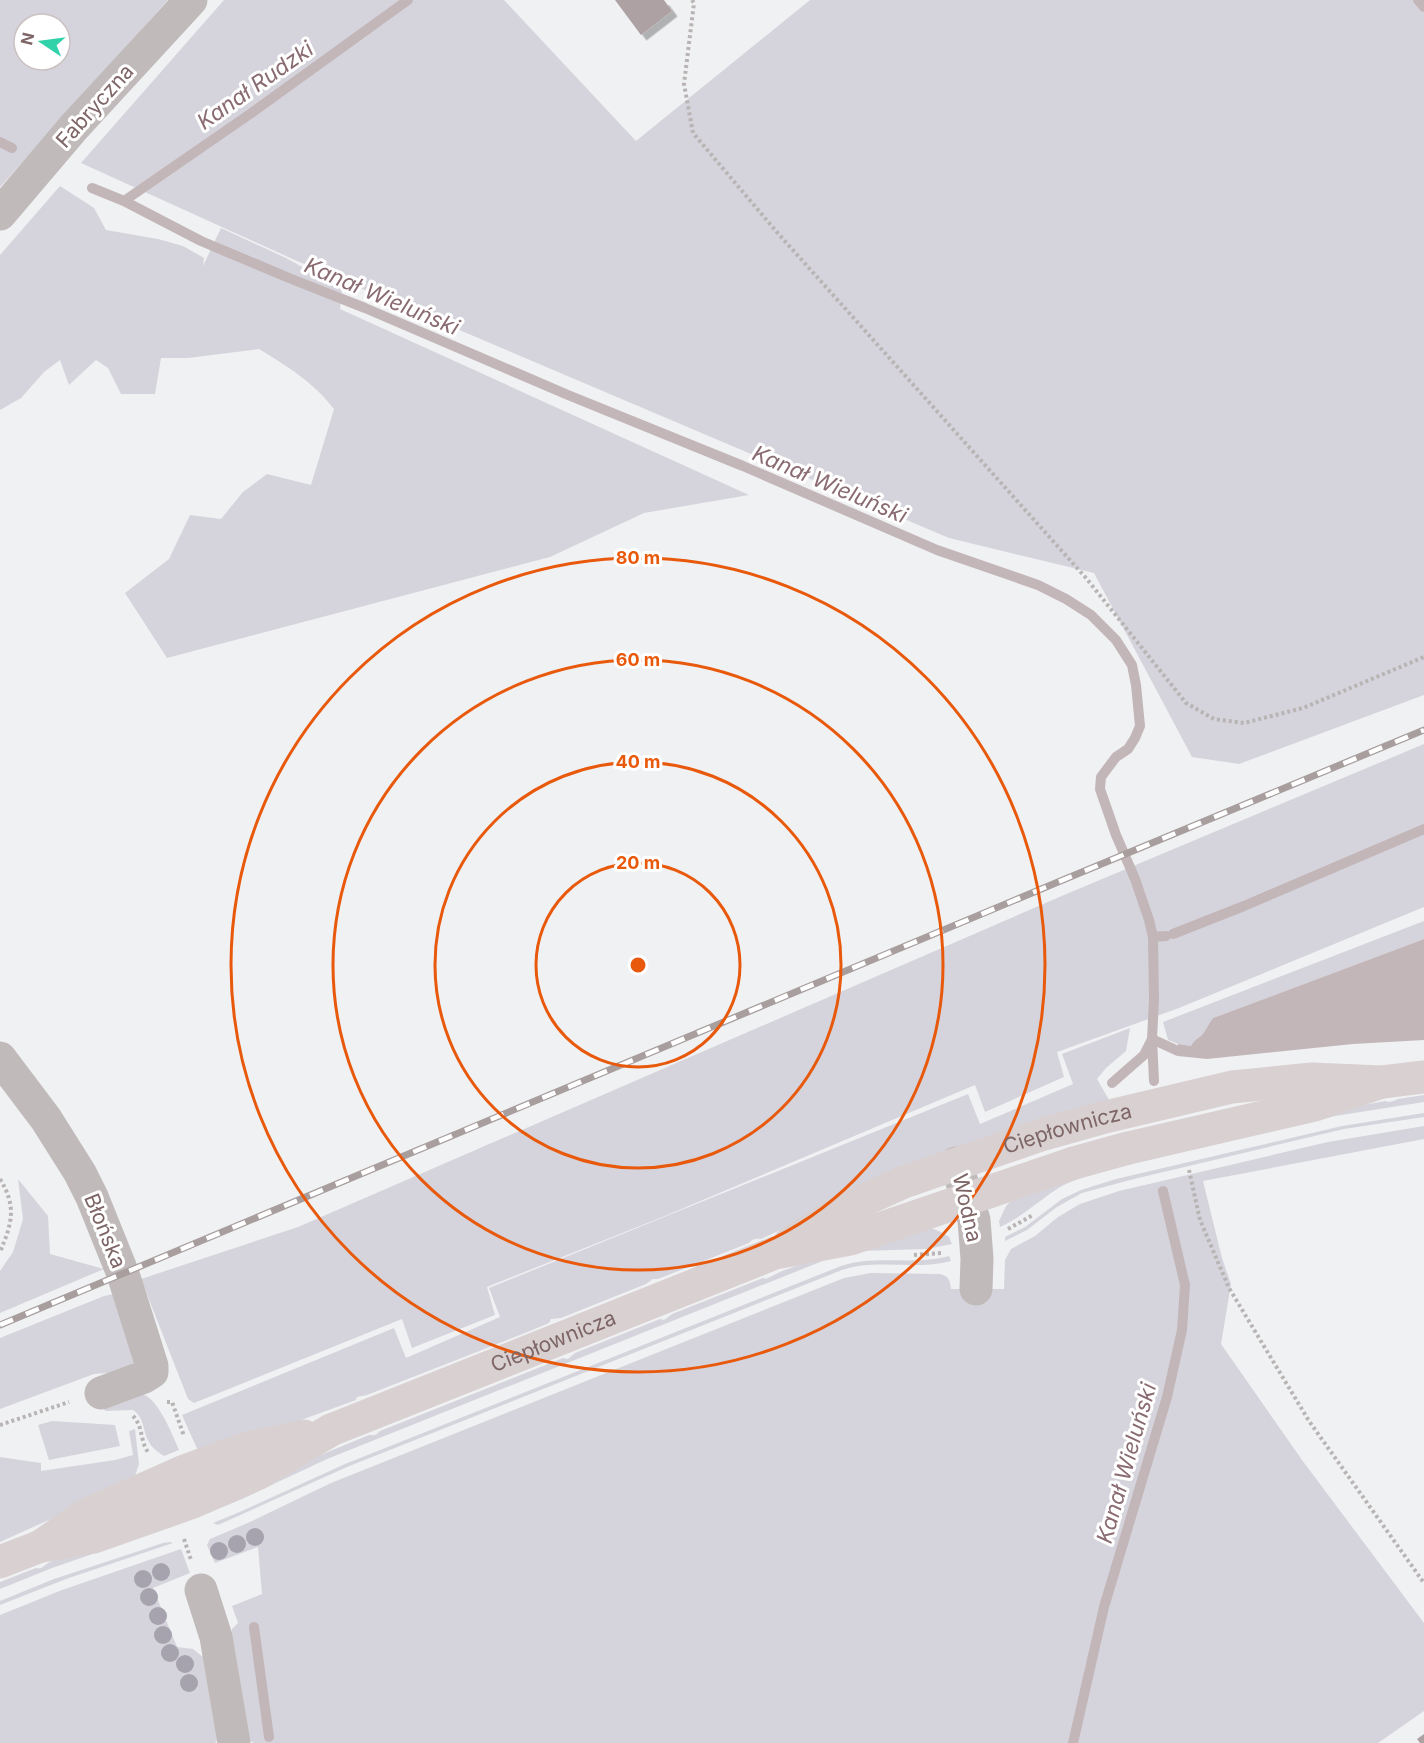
<svg xmlns="http://www.w3.org/2000/svg" width="1424" height="1743" viewBox="0 0 1424 1743" font-family="Inter,sans-serif">
  <defs>
    <filter id="shadow"><feDropShadow dx="5.5" dy="5.5" stdDeviation="0" flood-color="#0004"/></filter>
  </defs>
  <rect width="100%" height="100%" fill="#f0f1f3"/>
  <path fill="#d5d4dc" fill-rule="evenodd" d="M 0,0 L 168,0 L 0,187 ZM 24,24 L 60,24 L 60,60 L 24,60 Z
    M 224,0 L 504,0 L 636,141 L 810,0 L 1424,0 L 1424,695 L 1239,764 L 1192,757 L 1094,573 L 949,538 L 297,261 L 81,163 Z
    M 60,186 L 94,208 L 106,230 L 158,239 L 183,246 L 204,258 L 203,266 L 221,228 L 286,258 L 342,289 L 340,309 L 749,495 L 644,513 L 550,557 L 167,658 L 125,593 L 169,559 L 190,515 L 221,519 L 243,492 L 267,474 L 311,485 L 334,409 C 312,381 288,367 259,349 L 188,358 L 161,358 L 155,394 L 121,394 L 108,368 L 96,360 L 69,385 L 60,360 L 44,372 L 21,398 L 0,410 L 0,255 Z
    M 1424,744 L 1424,907 L 1179,1008 L 1057,1052 L 1064,1077 L 985,1112 L 975,1085 L 665,1216 L 487,1287 L 495,1315 L 412,1348 L 402,1319 L 194,1403 L 188,1399 L 141,1279 L 298,1227 L 1064,895 Z
    M 1424,921 L 1424,939 L 1213,1018 C 1209,1023 1206,1030 1202,1035 C 1197,1039 1194,1040 1191,1046 L 1178,1044 L 1168,1040 L 1163,1022 Z
    M 1130,1028 L 1126,1051 L 1106,1068 L 1097,1079 L 1112,1105 L 802,1220 L 761,1239 C 754,1238 753,1239 749,1243 L 658,1279 L 653,1279 L 646,1284 L 561,1318 L 551,1319 L 549,1323 L 525,1333 L 367,1395 L 357,1397 L 356,1400 L 279,1428 L 199,1453 L 182,1415 L 394,1328 L 406,1358 L 500,1317 L 489,1288 L 968,1094 L 980,1124 L 1073,1084 L 1062,1054 Z
    M 1424,1095 L 1424,1102 L 1335,1116 L 1111,1169 C 1094,1174 1077,1178 1062,1186 C 1040,1199 1023,1217 1000,1227 L 999,1221 L 1006,1206 L 1020,1193 L 1040,1184 L 1120,1160 L 1305,1116 L 1385,1101 C 1391,1103 1393,1101 1398,1099 Z
    M 1424,1113 L 1424,1117 L 1344,1129 L 1134,1179 L 1082,1193 L 1057,1207 L 1027,1230 L 1005,1241 L 1005,1237 L 1025,1227 L 1062,1199 L 1081,1190 L 1116,1179 L 1342,1126 Z
    M 1424,1126 L 1424,1139 L 1203,1181 L 1222,1258 L 1231,1284 L 1221,1344 L 1302,1460 L 1424,1623 L 1424,1711 L 1378,1743 L 254,1743 L 250,1741 L 232,1636 L 232,1629 L 238,1623 L 232,1606 L 262,1594 L 258,1547 L 215,1563 L 207,1545 L 210,1539 L 250,1522 L 331,1483 L 844,1278 L 871,1273 L 940,1274 C 949,1276 950,1281 951,1289 L 1004,1289 L 1005,1260 L 1011,1249 L 1035,1236 L 1058,1217 L 1080,1204 L 1119,1191 L 1328,1142 Z
    M 18,1179 L 48,1216 L 50,1254 L 104,1269 L 0,1313 L 0,1271 L 13,1252 L 23,1219 Z
    M 931,1228 L 941,1232 L 949,1237 L 952,1244 L 927,1249 L 859,1251 L 835,1256 L 327,1459 L 242,1499 L 208,1513 L 228,1498 L 323,1454 L 369,1435 C 376,1436 376,1435 380,1431 L 563,1358 L 568,1359 L 575,1353 L 660,1319 L 664,1320 L 672,1314 L 763,1278 L 766,1279 L 782,1271 L 810,1261 Z
    M 949,1256 L 951,1261 C 915,1271 877,1258 842,1270 L 347,1467 L 218,1525 L 213,1523 L 242,1511 L 345,1464 L 841,1266 C 876,1254 914,1266 949,1256 Z
    M 114,1294 L 140,1357 L 123,1372 L 94,1374 L 0,1409 L 0,1338 L 104,1296 Z
    M 140,1393 C 158,1397 172,1434 179,1450 L 164,1456 C 158,1452 152,1448 149,1442 C 142,1430 145,1418 133,1410 L 106,1411 L 102,1408 Z
    M 52,1421 L 115,1425 L 120,1446 L 49,1460 L 38,1425 Z
    M 135,1429 L 139,1464 L 133,1482 L 0,1542 L 0,1457 L 41,1463 L 41,1471 L 115,1460 L 133,1455 L 129,1431 Z
    M 188,1521 L 52,1568 L 0,1589 L 0,1582 L 36,1568 C 43,1569 42,1567 48,1563 C 52,1560 61,1558 66,1556 Z
    M 170,1542 L 173,1543 L 66,1579 L 0,1605 L 0,1601 L 54,1579 L 163,1543 Z
    M 181,1549 L 190,1573 L 153,1588 L 177,1647 L 193,1649 L 203,1657 L 217,1740 L 215,1743 L 0,1743 L 0,1615 L 62,1590 Z"/>
  <path fill="#c3b6b8" d="M 1424,939 L 1424,1040 L 1353,1044 L 1207,1059 L 1178,1056 L 1178,1044 L 1191,1046 C 1194,1040 1197,1039 1202,1035 C 1206,1030 1209,1023 1213,1018 Z"/>
  <g fill="none" stroke-linecap="round" stroke-linejoin="round">
    <path stroke="#c3b6b8" stroke-width="10" d="M 1418,0 L 1424,7
      M 0,142 L 12,148
      M 92,188 L 124,201 L 201,241 L 289,278 L 365,308 L 568,395 L 743,466 L 937,550 L 1038,585 L 1066,599 L 1091,615 L 1116,640 L 1132,665 L 1136,685 L 1140,726 L 1135,738 L 1128,749 L 1116,757 L 1101,777 L 1100,789 L 1116,835 L 1135,879 L 1149,920 L 1153,937 L 1154,1000 L 1152,1039 L 1154,1081
      M 124,201 L 250,114 L 408,0
      M 1173,934 L 1244,906 L 1424,829
      M 1153,937 L 1166,936
      M 1112,1083 L 1144,1055 L 1152,1039 L 1178,1051 L 1191,1051
      M 254,1627 L 269,1737
      M 1073,1743 L 1104,1607 L 1167,1397 L 1182,1330 L 1185,1285 L 1163,1191"/>
  </g>
  <path fill="#aea1a3" filter="url(#shadow)" d="M 615,0 L 664,0 L 672,11 L 641,35 Z
    M 1424,1734 L 1424,1743 L 1420,1743 L 1417,1739 Z"/>
  <g fill="none" stroke-linecap="round" stroke-linejoin="round">
    <path stroke="#b9b4b4" stroke-width="4" stroke-dasharray="3 3" stroke-linecap="butt" d="M 692,0 L 694,3 L 684,84 L 693,133 L 775,230 L 1086,578 L 1186,703 L 1214,719 L 1244,723 L 1303,708 L 1424,657
      M 1189,1170 L 1200,1220 L 1229,1288 L 1309,1421 L 1424,1583
      M 0,1179 C 17,1207 12,1223 0,1252
      M 1008,1229 L 1033,1215
      M 914,1255 L 942,1253
      M 167,1402 L 172,1402 L 184,1436
      M 133,1416 C 143,1426 140,1441 148,1452
      M 0,1425 L 69,1402
      M 184,1539 L 191,1560"/>
    <path stroke="#c1baba" stroke-width="33" d="M 0,214 L 74,127 L 191,0
      M 0,1058 L 46,1119 L 80,1173 L 92,1197 L 123,1274 L 152,1366 L 152,1372 L 144,1377 L 101,1393
      M 956,1163 L 974,1220 L 977,1259 L 976,1289
      M 201,1590 L 216,1637 L 234,1743"/>
    <g stroke="#d9d1d1" stroke-width="33">
      <path id="s1" d="M 789,1244 L 844,1209 L 904,1182 L 1044,1134 L 1101,1118 L 1232,1087 L 1312,1079 L 1382,1082 L 1424,1077"/>
      <path id="s2" d="M 41,1546 L 94,1537 L 193,1502 L 257,1474 L 331,1430 L 775,1253 L 850,1239 L 1074,1163 L 1128,1148 L 1315,1105 L 1382,1082"/>
      <path d="M 0,1562 L 41,1546 L 85,1515 L 182,1472 L 247,1448 L 304,1436"/>
    </g>
    <defs>
      <path id="rail" d="M 0,1325 L 1058,882 L 1424,730"/>
    </defs>
    <use href="#rail" stroke="#a89e9e" stroke-width="7"/>
    <use href="#rail" stroke="#fff" stroke-width="4.5" stroke-dasharray="14" stroke-linecap="butt"/>
  </g>
  <g fill="#a6a3ae">
    <circle cx="255" cy="1537" r="9"/>
    <circle cx="237" cy="1544" r="9"/>
    <circle cx="219" cy="1551" r="9"/>
    <circle cx="161" cy="1572" r="9"/>
    <circle cx="143" cy="1579" r="9"/>
    <circle cx="149" cy="1597" r="9"/>
    <circle cx="158" cy="1616" r="9"/>
    <circle cx="163" cy="1635" r="9"/>
    <circle cx="170" cy="1653" r="9"/>
    <circle cx="185" cy="1664" r="9"/>
    <circle cx="189" cy="1683" r="9"/>
  </g>
  <g fill="none" stroke="#e8590c" stroke-width="3">
    <circle cx="638" cy="965" r="102"/>
    <circle cx="638" cy="965" r="203"/>
    <circle cx="638" cy="965" r="305"/>
    <circle cx="638" cy="965" r="407"/>
  </g>
  <g text-anchor="middle" stroke-width="6" stroke-linejoin="round" paint-order="stroke">
    <g font-size="21" fill="#7e6566" stroke="#fff">
      <text transform="translate(95 106) rotate(-48)" y="7">Fabryczna</text>
      <text dy="7" stroke="none"><textPath href="#s1" startOffset="303">Ciepłownicza</textPath></text>
      <text transform="translate(967 1208) rotate(77)" y="7">Wodna</text>
      <text transform="translate(105 1231) rotate(68)" y="7">Błońska</text>
      <text dy="7" stroke="none"><textPath href="#s2" startOffset="554">Ciepłownicza</textPath></text>
    </g>
    <g font-size="22" font-style="italic" fill="#896b71" stroke="#fff">
      <text transform="translate(255 85) rotate(-35)" y="8">Kanał Rudzki</text>
      <text transform="translate(382 296) rotate(23)" y="8">Kanał Wieluński</text>
      <text transform="translate(830 484) rotate(23)" y="8">Kanał Wieluński</text>
      <text transform="translate(1126 1463) rotate(-74)" y="8">Kanał Wieluński</text>
    </g>
  </g>
  <circle cx="638" cy="965" r="9" fill="#e8590c" stroke="#fff" stroke-width="3"/>
  <g font-size="18" text-anchor="middle" font-weight="bold" fill="#e8590c" stroke="#fff" stroke-width="6" stroke-linejoin="round" paint-order="stroke">
    <text x="638" y="564">80 m</text>
    <text x="638" y="666">60 m</text>
    <text x="638" y="768">40 m</text>
    <text x="638" y="869">20 m</text>
  </g>
  <g transform="translate(42 42) rotate(283)"><circle r="28" fill="#ffffff" stroke="#cbc1c2" stroke-width="1.5"/>
  <path d="M0-4.5L10 22L0 15L-10 22Z" fill="#31d2a9"/>
  <text y="-9" font-size="16" font-weight="bold" text-anchor="middle" fill="#7e6566">N</text>
  </g>
</svg>
